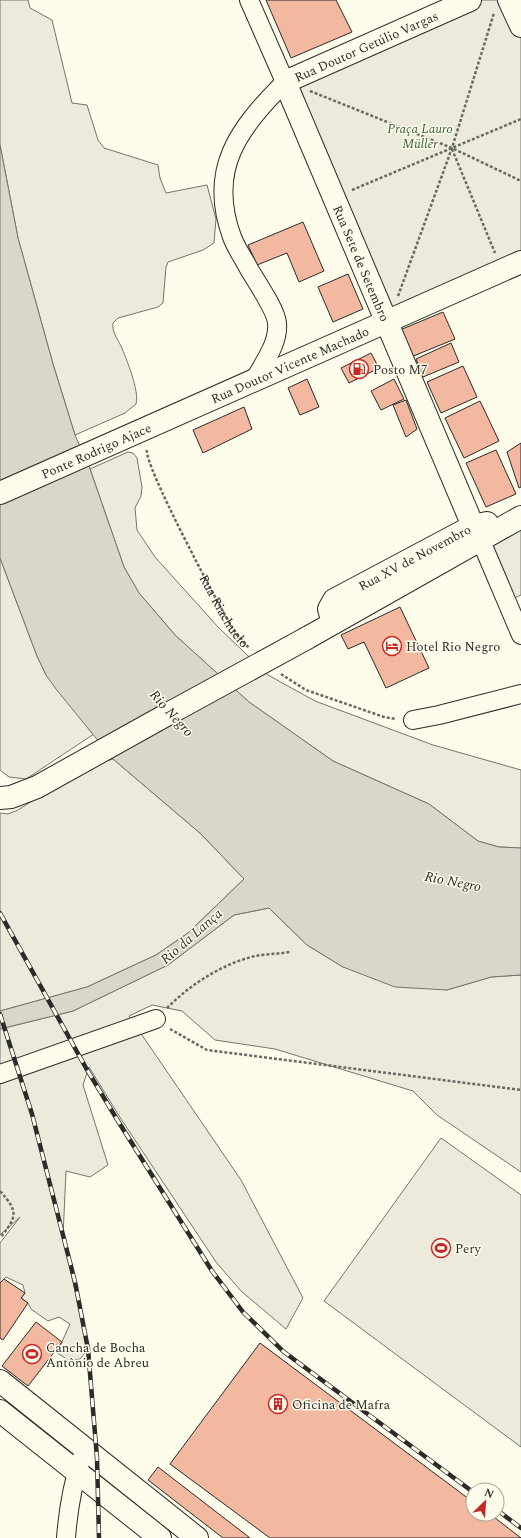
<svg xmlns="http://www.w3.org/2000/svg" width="521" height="1538" viewBox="0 0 521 1538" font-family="Spectral,serif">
  <rect width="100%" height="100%" fill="#fdfbea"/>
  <path fill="#ecebdb" stroke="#74746e" d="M 0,0 L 28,0 L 30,8 L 52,20 L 72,103 L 87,105 L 98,140 L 104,148 L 158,165 L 160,178 L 166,193 L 207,185 L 216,219 L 214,243 L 203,250 L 168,262 L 166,267 L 163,303 L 158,307 L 118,318 L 113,323 C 112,332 117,338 121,346 C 126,358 140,392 136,404 L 125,413 L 75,435 L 53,364 L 18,238 L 0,145 Z
    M 477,0 L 510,0 L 521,25 L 521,262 L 388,321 L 288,83 Z
    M 128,452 L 133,453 L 137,458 L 142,487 L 141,496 L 135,508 L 137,530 L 155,557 L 218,627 L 268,675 L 315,701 L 433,745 L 521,770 L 521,848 L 499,847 L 478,841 L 429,804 L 333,761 L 249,702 L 199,657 L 175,635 L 139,593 L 124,567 L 90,469 Z
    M 521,529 L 521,595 L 512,599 L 490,542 Z
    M 0,558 L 37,656 L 46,675 L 94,734 L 26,779 L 9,777 L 0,770 Z
    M 113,759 L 201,834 L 244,879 L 188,933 L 156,955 L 87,987 L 0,1011 L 0,813 L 8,814 L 18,810 L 82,769 Z
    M 269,908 L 307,945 L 343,967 L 447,990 L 491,977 L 521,975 L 521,1172 L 437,1115 L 413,1091 L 275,1049 L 215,1040 L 182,1011 L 152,1005 L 129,1016 L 241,1180 L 303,1298 L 286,1329 L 241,1291 L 216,1262 L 121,1119 L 89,1067 L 83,1085 L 108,1165 L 90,1177 L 66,1171 L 63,1237 L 88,1349 L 80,1359 L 70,1361 L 57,1353 L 70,1324 L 59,1317 L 48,1321 L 31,1309 L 28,1303 L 21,1298 L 25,1293 L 23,1285 L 6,1277 L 0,1283 L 0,1243 L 20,1217 L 0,1235 L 0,1029 L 73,1011 L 168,965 L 234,915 Z
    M 441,1138 L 521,1195 L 521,1447 L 324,1301 Z"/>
  <path fill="#d8d7c9" stroke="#74746e" d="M 0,145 L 18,238 L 53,364 L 75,435 L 90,469 L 124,567 L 139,593 L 175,635 L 249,702 L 333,761 L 429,804 L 478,841 L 499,847 L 521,848 L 521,975 L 491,977 L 447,990 L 395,987 L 343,967 L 307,945 L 269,908 L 234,915 L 168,965 L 73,1011 L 0,1029 L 0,1011 L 87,987 L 156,955 L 188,933 L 244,879 L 201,834 L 113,759 L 56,689 L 46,675 L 37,656 L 0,558 Z"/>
  <path fill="#f2b8a0" stroke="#2b2b2b" d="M 266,0 L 336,0 L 352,32 L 291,58 Z
    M 303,222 L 324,271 L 299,282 L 287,253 L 257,265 L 248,245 Z
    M 348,274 L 363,309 L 333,322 L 318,287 Z
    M 443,312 L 455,339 L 411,357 L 400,330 Z
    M 451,343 L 459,362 L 423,377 L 416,359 Z
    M 371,353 L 379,368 L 349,383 L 341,368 Z
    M 463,366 L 477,397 L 441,413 L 427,382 Z
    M 307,379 L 319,407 L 300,415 L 288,388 Z
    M 394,379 L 404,399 L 381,410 L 371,391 Z
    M 406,400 L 417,429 L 406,437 L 393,405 Z
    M 480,401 L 499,441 L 464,458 L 445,418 Z
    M 244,407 L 252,429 L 203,453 L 193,430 Z
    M 521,443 L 521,487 L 519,488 L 507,452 Z
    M 496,450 L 516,494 L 486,507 L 466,463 Z
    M 400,607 L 429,668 L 386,688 L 364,642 L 348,649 L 341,635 Z
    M 4,1279 L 25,1293 L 21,1298 L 28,1303 L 3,1340 L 0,1338 L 0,1283 Z
    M 36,1322 L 62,1342 L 28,1386 L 2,1366 Z
    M 260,1343 L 473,1502 L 473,1514 L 490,1514 L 521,1538 L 270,1538 L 170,1464 Z
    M 158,1467 L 250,1538 L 223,1538 L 148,1480 Z"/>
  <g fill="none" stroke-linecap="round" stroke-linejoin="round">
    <defs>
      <path id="minor" d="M 249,0 L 285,82 C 239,128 207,169 232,237 C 236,248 244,259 249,269 C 256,281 276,310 277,323 C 279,343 264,362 255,379
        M 481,541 L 521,635
        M 413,720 L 439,715 L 521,694
        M 0,1074 L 156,1019
        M 66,1538 C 68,1512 72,1485 81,1460"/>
      <g id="major">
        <path id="s2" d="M 470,0 L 285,82 L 473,526"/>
        <path d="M 509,0 L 521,26"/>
        <path id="s3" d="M 0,493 L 521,262"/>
        <path id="s4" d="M 333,623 L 329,609 L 334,600 L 473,526 L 487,523"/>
        <path d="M 307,638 L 521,517"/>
        <path d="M 0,798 L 11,797 L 37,787 L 168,714"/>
        <path d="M 0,1381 L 197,1538"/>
        <path d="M 0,1411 L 160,1538"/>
      </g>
    </defs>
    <use href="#minor" stroke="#2b2b2b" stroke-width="20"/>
    <use href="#major" stroke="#2b2b2b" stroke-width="24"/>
    <g stroke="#6a6964" stroke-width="2.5" stroke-dasharray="3 2" stroke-linecap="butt">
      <path d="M 310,91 L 452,148 L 521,181"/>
      <path d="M 452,149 L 495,253"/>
      <path d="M 352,190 L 521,119"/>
      <path d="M 398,296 L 452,148 L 494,13"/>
      <path id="s1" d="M 147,450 C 144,465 216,600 229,622 C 234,631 242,640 249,648"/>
      <path d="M 281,674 L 306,690 L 384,717 L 396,719"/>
      <path d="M 167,1008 C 191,984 222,964 255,956 C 266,954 278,954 290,952"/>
      <path d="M 170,1029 L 207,1050 L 521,1090"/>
      <path d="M 0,1191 C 19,1212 17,1217 0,1238"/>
    </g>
    <use href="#minor" stroke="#fdfbea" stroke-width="18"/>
    <use href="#major" stroke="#fdfbea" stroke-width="22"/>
    <defs>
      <path id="rail" d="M 0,913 L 86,1068 L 118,1121 L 212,1271 L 243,1312 L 284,1352 L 473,1492
        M 0,1014 L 32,1114 L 75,1282 L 88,1349 L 97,1458 L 99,1538
        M 497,1510 L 521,1528"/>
    </defs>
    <use href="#rail" stroke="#2b2b2b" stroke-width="4.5"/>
    <use href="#rail" stroke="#fdfbea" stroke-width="3" stroke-dasharray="9" stroke-linecap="butt"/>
    <defs>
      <path id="major-bridge" d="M 168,714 L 307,638"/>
    </defs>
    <use href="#major-bridge" stroke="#2b2b2b" stroke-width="24" stroke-linecap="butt"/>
    <use href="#major-bridge" stroke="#fdfbea" stroke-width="22"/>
  </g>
  <defs>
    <symbol id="fuel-ring" viewBox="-11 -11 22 22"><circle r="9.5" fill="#fdfbea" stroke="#c62828" stroke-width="1.5"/><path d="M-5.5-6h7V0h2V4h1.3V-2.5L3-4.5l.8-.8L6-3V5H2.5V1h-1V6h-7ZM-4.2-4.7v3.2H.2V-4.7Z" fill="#c62828"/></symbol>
    <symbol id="hotel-ring" viewBox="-11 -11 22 22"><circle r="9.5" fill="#fdfbea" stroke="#c62828" stroke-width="1.5"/><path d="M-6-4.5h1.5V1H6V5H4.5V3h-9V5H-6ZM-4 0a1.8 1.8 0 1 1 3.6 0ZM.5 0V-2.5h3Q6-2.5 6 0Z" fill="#c62828"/></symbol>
    <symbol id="stadium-ring" viewBox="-11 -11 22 22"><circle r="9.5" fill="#fdfbea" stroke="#c62828" stroke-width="1.5"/><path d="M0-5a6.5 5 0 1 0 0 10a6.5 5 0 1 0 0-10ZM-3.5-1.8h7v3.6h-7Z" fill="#c62828"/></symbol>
    <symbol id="building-ring" viewBox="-11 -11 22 22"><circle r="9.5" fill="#fdfbea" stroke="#c62828" stroke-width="1.5"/><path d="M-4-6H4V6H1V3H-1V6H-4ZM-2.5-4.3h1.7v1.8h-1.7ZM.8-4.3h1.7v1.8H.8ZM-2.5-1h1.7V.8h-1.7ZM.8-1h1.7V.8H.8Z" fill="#c62828"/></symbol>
  </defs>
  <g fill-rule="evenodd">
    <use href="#fuel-ring" x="348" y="358" width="22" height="22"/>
    <use href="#hotel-ring" x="381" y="635" width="22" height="22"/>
    <use href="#stadium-ring" x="430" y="1237" width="22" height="22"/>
    <use href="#stadium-ring" x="21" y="1343" width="22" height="22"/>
    <use href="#building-ring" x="267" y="1393" width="22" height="22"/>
  </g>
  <g text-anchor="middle" stroke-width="3" stroke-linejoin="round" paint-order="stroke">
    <g font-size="13" fill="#2b2b2b" stroke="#fdfbea">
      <text transform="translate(366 46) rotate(-24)" y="5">Rua Doutor Getúlio Vargas</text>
      <text dy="5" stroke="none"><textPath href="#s2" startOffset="399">Rua Sete de Setembro</textPath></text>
      <text dy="5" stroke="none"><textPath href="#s3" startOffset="317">Rua Doutor Vicente Machado</textPath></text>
      <text dy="5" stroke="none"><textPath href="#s3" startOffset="105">Ponte Rodrigo Ajace</textPath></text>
      <text dy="5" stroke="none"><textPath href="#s4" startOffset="116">Rua XV de Novembro</textPath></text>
      <text dy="5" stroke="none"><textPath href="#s1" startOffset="179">Rua Riachuelo</textPath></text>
    </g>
    <g font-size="13" font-style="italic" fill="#34623c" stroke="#fdfbea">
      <text x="420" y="133">Praça Lauro<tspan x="420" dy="15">Müller</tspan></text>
    </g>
    <g font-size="13" fill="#2b2b2b" stroke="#fdfbea" text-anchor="start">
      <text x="373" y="374">Posto M7</text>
      <text x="406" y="651">Hotel Rio Negro</text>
      <text x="455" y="1253">Pery</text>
      <text x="46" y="1352">Cancha de Bocha<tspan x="46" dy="15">Antônio de Abreu</tspan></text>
      <text x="292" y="1409">Oficina de Mafra</text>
    </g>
    <g font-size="14" font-style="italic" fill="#2b2b2b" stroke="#fdfbea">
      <text transform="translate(172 713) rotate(48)" y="5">Rio Negro</text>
      <text transform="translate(453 881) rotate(11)" y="5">Rio Negro</text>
      <text transform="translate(191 936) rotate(-41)" y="5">Rio da Lança</text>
    </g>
  </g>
  <g transform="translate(485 1502) rotate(25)"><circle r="19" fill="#fdfbea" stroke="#a9a89e"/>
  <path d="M0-3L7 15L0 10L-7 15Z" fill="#c62828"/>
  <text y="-6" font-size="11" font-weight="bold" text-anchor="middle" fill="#2b2b2b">N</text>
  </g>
</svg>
